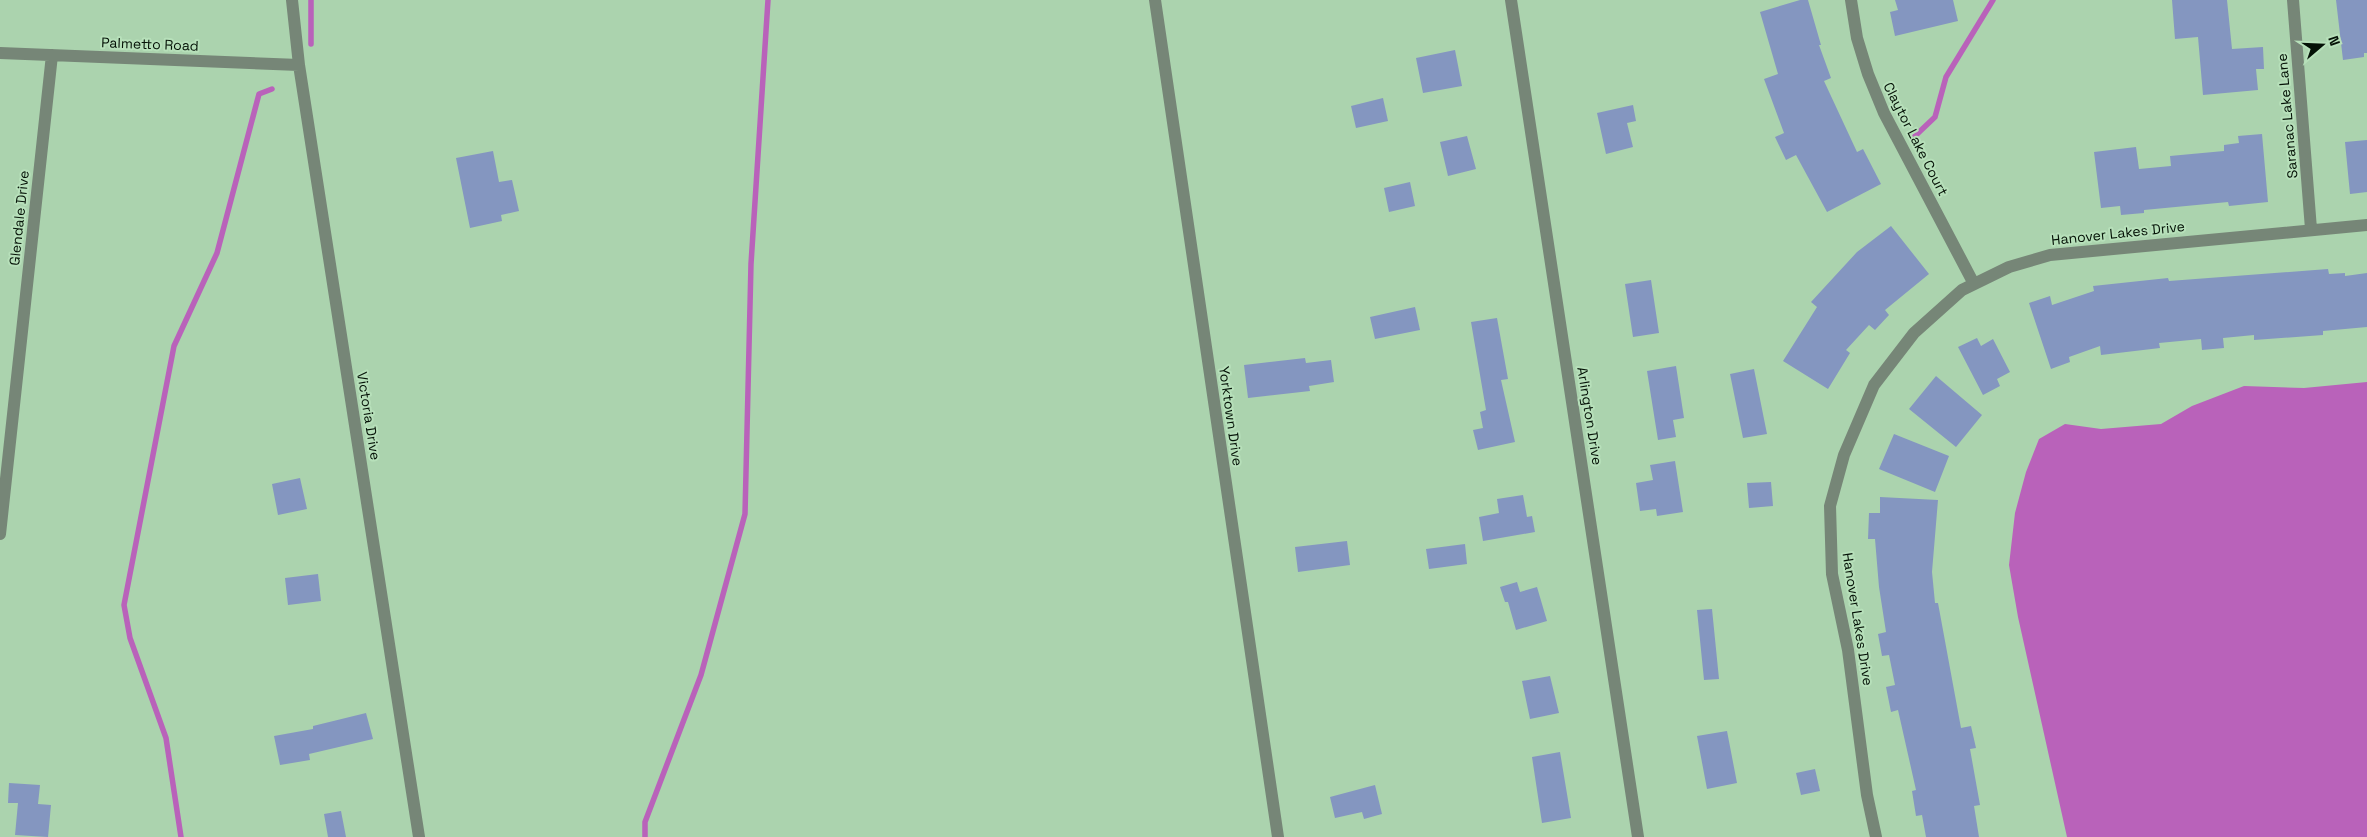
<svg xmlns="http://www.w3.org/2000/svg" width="2367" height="837" viewBox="0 0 2367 837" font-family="'Space Grotesk',sans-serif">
  <rect width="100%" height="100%" fill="#abd3ae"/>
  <path fill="#b962ba" d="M 2367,382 L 2367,837 L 2067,837 L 2018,617 L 2009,565 L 2015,513 L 2026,472 L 2039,439 L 2065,424 L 2101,429 L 2161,424 L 2192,406 L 2244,386 L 2304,388 Z"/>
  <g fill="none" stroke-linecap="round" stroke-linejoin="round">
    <path stroke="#b962ba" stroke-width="5.5" d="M 311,44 L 311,0
      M 1915,136 L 1935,117 L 1946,77 L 1993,0
      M 181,837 L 166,738 L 130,638 L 124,605 L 174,346 L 217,253 L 259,94 L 272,89
      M 645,837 L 645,822 L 701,675 L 745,514 L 751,264 L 768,0"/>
  </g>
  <path fill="#8496c0" d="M 1800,0 L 1808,0 L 1821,45 L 1819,45 L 1831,78 L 1824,81 L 1857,152 L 1863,149 L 1881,184 L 1827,212 L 1796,155 L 1786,160 L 1775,137 L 1784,133 L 1764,79 L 1778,74 L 1760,12 Z
    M 1895,0 L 1953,0 L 1958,21 L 1895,36 L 1890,12 L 1898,10 Z
    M 2172,0 L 2227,0 L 2232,49 L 2263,47 L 2264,69 L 2256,69 L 2258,90 L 2203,95 L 2198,37 L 2175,39 Z
    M 2336,0 L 2367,0 L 2367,53 L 2364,53 L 2364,57 L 2343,60 Z
    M 1455,50 L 1462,86 L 1423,93 L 1416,58 Z
    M 1383,98 L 1388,121 L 1356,128 L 1351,106 Z
    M 1633,105 L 1636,121 L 1627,123 L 1633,147 L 1606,154 L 1597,113 Z
    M 2262,134 L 2268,202 L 2229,206 L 2228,202 L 2144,210 L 2144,213 L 2121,215 L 2120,206 L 2101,208 L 2094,152 L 2136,147 L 2139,169 L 2171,166 L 2170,156 L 2224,151 L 2224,145 L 2239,143 L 2238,136 Z
    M 1467,136 L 1476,169 L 1448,176 L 1440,142 Z
    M 2367,140 L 2367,192 L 2350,194 L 2345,142 Z
    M 493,151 L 499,182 L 512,180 L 519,211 L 501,215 L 502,221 L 470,228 L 456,158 Z
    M 1410,182 L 1415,206 L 1389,212 L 1384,188 Z
    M 1891,226 L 1929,274 L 1885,310 L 1889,315 L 1875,330 L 1869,325 L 1846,350 L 1850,353 L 1828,389 L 1783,361 L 1817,307 L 1811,302 L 1857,252 Z
    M 2328,269 L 2329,274 L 2345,273 L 2345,276 L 2367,273 L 2367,327 L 2323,331 L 2323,335 L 2254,340 L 2254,335 L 2223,338 L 2224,348 L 2202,350 L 2201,339 L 2159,343 L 2160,348 L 2101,355 L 2100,346 L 2069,357 L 2070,362 L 2051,369 L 2029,303 L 2050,296 L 2052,305 L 2094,291 L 2093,286 L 2168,278 L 2169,281 Z
    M 1651,280 L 1659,333 L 1633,337 L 1625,284 Z
    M 1415,307 L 1420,330 L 1375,339 L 1370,317 Z
    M 1497,318 L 1508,379 L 1501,380 L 1515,442 L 1478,450 L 1473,430 L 1483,428 L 1480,412 L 1486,410 L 1471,322 Z
    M 1977,338 L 1981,346 L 1993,339 L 2010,372 L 1997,379 L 2000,386 L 1983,395 L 1958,347 Z
    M 1305,358 L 1306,363 L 1331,360 L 1334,382 L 1309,386 L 1310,391 L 1248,398 L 1244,365 Z
    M 1676,366 L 1684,418 L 1673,420 L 1676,437 L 1658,440 L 1647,371 Z
    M 1754,369 L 1767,434 L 1743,438 L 1730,374 Z
    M 1936,376 L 1982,415 L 1956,447 L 1909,409 Z
    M 1894,434 L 1949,456 L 1935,492 L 1879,469 Z
    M 1675,461 L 1683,512 L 1657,516 L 1656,509 L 1640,511 L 1636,483 L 1653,480 L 1650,465 Z
    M 300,478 L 307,509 L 278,515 L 272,484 Z
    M 1771,482 L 1773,506 L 1749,508 L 1747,483 Z
    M 1523,495 L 1527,517 L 1532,516 L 1535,532 L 1483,541 L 1479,517 L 1499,513 L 1497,499 Z
    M 1880,497 L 1938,500 L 1932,572 L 1935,603 L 1938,603 L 1961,728 L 1971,726 L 1976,748 L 1970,749 L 1980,805 L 1974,806 L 1979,837 L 1926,837 L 1922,815 L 1916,816 L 1912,791 L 1916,790 L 1898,710 L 1891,712 L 1886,687 L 1895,685 L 1889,655 L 1882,656 L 1878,634 L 1886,632 L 1879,587 L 1875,539 L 1868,539 L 1869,513 L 1880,513 Z
    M 1347,541 L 1350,565 L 1298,572 L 1295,547 Z
    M 1465,544 L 1467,564 L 1429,569 L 1426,549 Z
    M 318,574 L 321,601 L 288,605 L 285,578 Z
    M 1517,582 L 1520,592 L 1537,587 L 1547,621 L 1516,630 L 1508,602 L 1505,602 L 1500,587 Z
    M 1712,609 L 1719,679 L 1704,680 L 1697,610 Z
    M 1550,676 L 1559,713 L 1530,719 L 1522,681 Z
    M 366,713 L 373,739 L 309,754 L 310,760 L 280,765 L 274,736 L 313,729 L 313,726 Z
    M 1727,731 L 1737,783 L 1707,789 L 1697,736 Z
    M 1560,752 L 1571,818 L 1542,823 L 1532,757 Z
    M 1815,769 L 1820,791 L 1801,795 L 1796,773 Z
    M 9,783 L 40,785 L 38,804 L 51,805 L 48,837 L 15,835 L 18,803 L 8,803 Z
    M 1375,785 L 1382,814 L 1364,819 L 1362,812 L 1335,818 L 1330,797 Z
    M 341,811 L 346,837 L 328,837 L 324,814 Z"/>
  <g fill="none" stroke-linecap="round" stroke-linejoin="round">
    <path stroke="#768677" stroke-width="12" d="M 292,0 L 299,65 L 419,837
      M 1155,0 L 1278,837
      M 1511,0 L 1638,837
      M 1851,0 L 1857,38 L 1868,74 L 1884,113 L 1974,284
      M 2293,0 L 2311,229
      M 0,53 L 299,65
      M 0,534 L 52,55
      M 1876,837 L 1867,795 L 1848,650 L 1832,574 L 1830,506 L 1844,455 L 1874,385 L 1914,333 L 1962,290 L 2009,267 L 2050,255 L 2367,225"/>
  </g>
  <g text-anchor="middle" stroke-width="4" stroke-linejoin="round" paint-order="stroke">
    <g font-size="14" fill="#041106" stroke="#b7e0ba">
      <text transform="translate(150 44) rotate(2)" y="5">Palmetto Road</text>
      <text transform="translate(2287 116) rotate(-95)" y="5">Saranac Lake Lane</text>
      <text transform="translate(1916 139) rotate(63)" y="5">Claytor Lake Court</text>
      <text transform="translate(19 218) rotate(-84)" y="5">Glendale Drive</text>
      <text transform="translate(2118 233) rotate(-6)" y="5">Hanover Lakes Drive</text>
      <text transform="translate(369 416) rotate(81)" y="5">Victoria Drive</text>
      <text transform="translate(1231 416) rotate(82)" y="5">Yorktown Drive</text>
      <text transform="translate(1590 416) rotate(81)" y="5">Arlington Drive</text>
      <text transform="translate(1858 619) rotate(81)" y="5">Hanover Lakes Drive</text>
    </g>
  </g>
  <g transform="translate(2322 45) rotate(71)" stroke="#b7e0ba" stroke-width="4" paint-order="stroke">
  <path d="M0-4L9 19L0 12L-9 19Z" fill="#041106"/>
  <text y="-8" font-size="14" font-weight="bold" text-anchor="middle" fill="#041106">N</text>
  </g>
</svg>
